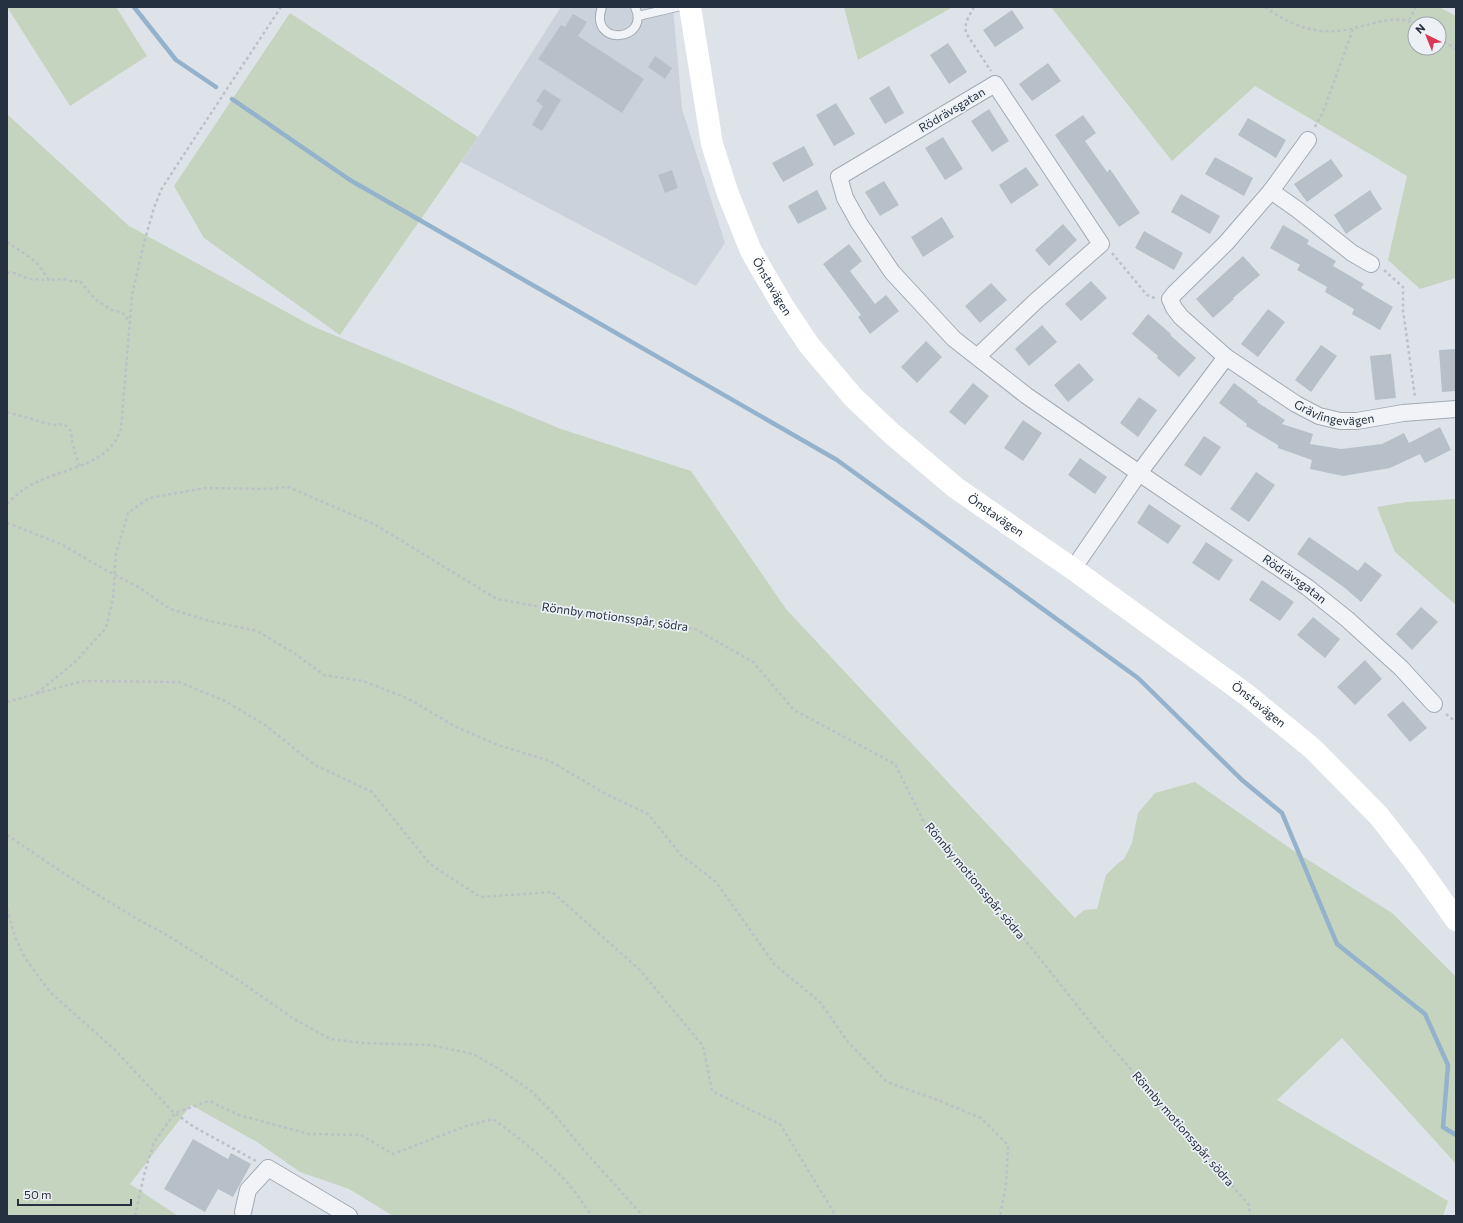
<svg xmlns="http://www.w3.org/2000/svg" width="1463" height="1223" viewBox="0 0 1463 1223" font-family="Commissioner,sans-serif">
  <rect width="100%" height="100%" fill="#dee3e9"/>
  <path fill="#ccd2db" d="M 561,7 L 673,7 L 682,109 L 725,243 L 696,286 L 461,162 L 478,137 Z"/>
  <path fill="#c4d4be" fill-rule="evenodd" d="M 7,7 L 116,7 L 147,56 L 70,106 Z
    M 844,7 L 953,7 L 858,60 Z
    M 1051,7 L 1439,7 L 1456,16 L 1456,278 L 1420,289 L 1388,260 L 1407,176 L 1255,86 L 1172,161 ZM 1415,24 L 1439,24 L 1439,48 L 1415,48 Z
    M 290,13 L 478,137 L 340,335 L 204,238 L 174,186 Z
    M 7,114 L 129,226 L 312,326 L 561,429 L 691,471 L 786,609 L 1075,918 L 1084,910 L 1097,909 L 1106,875 L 1117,864 L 1124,859 L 1132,843 L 1138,813 L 1155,793 L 1195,782 L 1291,849 L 1392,913 L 1456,977 L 1456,1164 L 1342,1038 L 1277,1100 L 1448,1201 L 1443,1216 L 393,1216 L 349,1189 L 300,1172 L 257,1142 L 191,1105 L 130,1184 L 178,1216 L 7,1216 Z
    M 1456,499 L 1456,605 L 1395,552 L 1377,507 L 1407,502 Z"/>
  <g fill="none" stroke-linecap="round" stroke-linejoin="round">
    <path stroke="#95b2cd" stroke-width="4.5" d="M 134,7 L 176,60 L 216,87
      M 232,99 L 350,180 L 837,460 L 1138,678 L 1242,780 L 1282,813 L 1337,944 L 1425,1014 L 1448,1065 L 1443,1127 L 1456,1135"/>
  </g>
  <path fill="#b7bfc9" d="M 1012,10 L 1024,28 L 995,47 L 983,30 Z
    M 573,14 L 587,22 L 578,36 L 644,79 L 622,113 L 538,59 L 561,25 L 565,27 Z
    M 948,43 L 967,72 L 949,84 L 930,55 Z
    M 655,56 L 672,68 L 665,79 L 648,67 Z
    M 1048,63 L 1061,81 L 1032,101 L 1019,84 Z
    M 889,86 L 904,113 L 885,124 L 869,98 Z
    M 544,89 L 561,100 L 542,131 L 532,125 L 543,106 L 536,101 Z
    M 836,103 L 855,134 L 834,146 L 816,115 Z
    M 989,109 L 1009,141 L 992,152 L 971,121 Z
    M 1083,115 L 1096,133 L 1085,141 L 1107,172 L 1110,169 L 1140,213 L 1119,227 L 1055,135 Z
    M 1248,118 L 1286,140 L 1276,158 L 1238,135 Z
    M 943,137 L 963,169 L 945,180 L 925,148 Z
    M 804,146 L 814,165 L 783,182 L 772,163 Z
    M 1215,157 L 1253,178 L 1244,196 L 1205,174 Z
    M 1331,159 L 1343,176 L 1307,202 L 1294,184 Z
    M 1026,167 L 1039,185 L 1011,204 L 999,185 Z
    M 672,170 L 678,188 L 665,193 L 658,175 Z
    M 884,181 L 899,205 L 880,216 L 865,192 Z
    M 817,190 L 827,209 L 798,224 L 788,206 Z
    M 1370,190 L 1382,209 L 1346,234 L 1334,215 Z
    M 1181,194 L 1220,216 L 1210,234 L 1171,212 Z
    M 942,217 L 954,237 L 923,257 L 911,237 Z
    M 1063,224 L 1077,240 L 1049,266 L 1035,250 Z
    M 1283,225 L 1309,240 L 1307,244 L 1336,261 L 1333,266 L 1364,284 L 1361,288 L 1393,307 L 1380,330 L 1352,314 L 1354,309 L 1325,292 L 1327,287 L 1297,270 L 1300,265 L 1270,248 Z
    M 1144,231 L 1183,253 L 1174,270 L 1135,248 Z
    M 849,244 L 862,261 L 850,271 L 875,304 L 886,295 L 899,311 L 870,334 L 858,317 L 861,315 L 823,264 Z
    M 1243,256 L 1260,275 L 1233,298 L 1234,299 L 1213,318 L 1196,299 Z
    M 1091,281 L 1107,298 L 1081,321 L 1065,304 Z
    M 991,283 L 1007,300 L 980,323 L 965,306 Z
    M 1268,309 L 1285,322 L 1258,357 L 1241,344 Z
    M 1148,314 L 1171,334 L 1170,335 L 1196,358 L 1179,377 L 1157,358 L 1158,356 L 1132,334 Z
    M 1042,325 L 1057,342 L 1029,366 L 1015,349 Z
    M 926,341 L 942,357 L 917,383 L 901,367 Z
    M 1321,345 L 1337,356 L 1311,392 L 1295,380 Z
    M 1456,349 L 1456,391 L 1442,392 L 1439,350 Z
    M 1391,354 L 1396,398 L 1375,400 L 1370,356 Z
    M 1079,363 L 1094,380 L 1068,402 L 1054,385 Z
    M 973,383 L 989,396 L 965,425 L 949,412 Z
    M 1234,383 L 1258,401 L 1257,402 L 1285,420 L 1282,424 L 1313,434 L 1310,444 L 1341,449 L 1382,444 L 1404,433 L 1409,443 L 1440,427 L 1451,450 L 1425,463 L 1420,454 L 1390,468 L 1343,476 L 1310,469 L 1312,460 L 1278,448 L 1278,445 L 1246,426 L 1247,424 L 1219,403 Z
    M 1139,397 L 1157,410 L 1138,437 L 1120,423 Z
    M 1023,420 L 1042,433 L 1023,461 L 1004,448 Z
    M 1204,436 L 1221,447 L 1201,476 L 1184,465 Z
    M 1080,458 L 1107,477 L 1095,494 L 1068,475 Z
    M 1256,472 L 1275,485 L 1249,522 L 1230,509 Z
    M 1149,504 L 1181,526 L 1168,544 L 1137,523 Z
    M 1309,537 L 1358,571 L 1365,562 L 1382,575 L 1361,602 L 1345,588 L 1297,554 Z
    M 1206,542 L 1233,560 L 1219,581 L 1192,563 Z
    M 1262,580 L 1294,602 L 1280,621 L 1249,600 Z
    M 1421,607 L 1438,622 L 1412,650 L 1396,634 Z
    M 1313,617 L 1340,639 L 1325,658 L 1297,635 Z
    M 1365,660 L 1382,679 L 1355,705 L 1337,687 Z
    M 1403,701 L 1427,728 L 1410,742 L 1387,715 Z
    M 193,1139 L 228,1159 L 231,1153 L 251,1164 L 233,1197 L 218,1189 L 205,1212 L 164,1189 Z"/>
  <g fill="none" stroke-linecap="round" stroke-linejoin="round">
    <defs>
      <path id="lane" d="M 602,7 C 588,47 651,42 635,7
        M 638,16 L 677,7"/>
      <g id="street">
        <path id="s1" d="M 1308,140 L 1271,191 L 1226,243 L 1174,294 L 1170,299 L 1174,308 L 1181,317 L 1226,357 L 1296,404 L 1319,416 L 1340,421 L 1357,421 L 1403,413 L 1456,409"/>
        <path d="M 1271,191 L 1298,210 L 1352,253 L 1371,264"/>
        <path id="s2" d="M 977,357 L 1036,301 L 1101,244 L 995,84 L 839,177 L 845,198 L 859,223 L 892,272 L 954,339 L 1027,396 L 1139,473 L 1307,587 L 1347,619 L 1401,668 L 1434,704"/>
        <path d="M 1073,569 L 1139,473 L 1226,357"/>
        <path d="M 243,1212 L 248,1190 L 268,1168 L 349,1216"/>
      </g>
    </defs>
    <use href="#lane" stroke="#a3aab3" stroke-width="10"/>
    <use href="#street" stroke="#a3aab3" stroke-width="18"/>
    <path stroke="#bcc1c8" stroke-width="2.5" stroke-dasharray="3 3" stroke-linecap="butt" d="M 974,7 C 969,16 964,23 966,33 L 991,71
      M 1265,7 C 1288,23 1308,33 1337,31 C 1361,30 1393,11 1415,24
      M 1409,20 L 1416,7
      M 1439,38 L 1456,49
      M 1315,127 L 1323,112 L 1353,29
      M 7,242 L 28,256 L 37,263 L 49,280 L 64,279 L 74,282 L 79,280 L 95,299 L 112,310 L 122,312 L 129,321
      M 1112,253 L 1147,295 L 1157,299
      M 1384,270 L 1403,287 L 1403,310 L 1415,397
      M 7,273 L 11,272 L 29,279 L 49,280
      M 7,412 L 52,425 L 64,424 L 71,431 L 72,441 L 79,466
      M 7,504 C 16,495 25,487 37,482 C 62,470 96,466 114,443 C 117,439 119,433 121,429 L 132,295 L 145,239 L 154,208 L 161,190 L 175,168 L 281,7
      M 7,523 L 61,544 L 102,568 L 140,588 L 170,609 L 210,621 L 257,631 L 294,653 L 324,675 L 363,681 L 409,699 L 454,726 L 498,745 L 550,761 L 606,794 L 648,814 L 681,855 L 716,882 L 775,965 L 819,1001 L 848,1042 L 887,1082 L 935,1099 L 981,1118 L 1008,1145 L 1006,1186 L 1000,1216
      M 37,693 L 74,663 L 106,628 L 113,599 L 116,553 L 128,513 L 149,498 L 205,488 L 266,489 L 288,487 L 374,524 L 497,599 L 590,616 L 695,629 L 753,662 L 794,710 L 895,764 L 926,826 L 1006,916 L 1095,1028 L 1249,1205 L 1250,1216
      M 7,702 L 82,681 L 179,682 L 225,701 L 265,725 L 315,765 L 372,792 L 430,864 L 480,897 L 552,892 L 640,970 L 703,1046 L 712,1091 L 780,1124 L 836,1216
      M 1446,714 L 1456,722
      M 7,835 L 69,877 L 137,919 L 167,935 L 238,980 L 294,1019 L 330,1039 L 364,1043 L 430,1045 L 473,1054 L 499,1069 L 530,1090 L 555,1115 L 581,1147 L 643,1216
      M 7,909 L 15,937 L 25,958 L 50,992 L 114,1049 L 172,1111 L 194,1127 L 256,1161
      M 135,1216 L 144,1175 L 154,1142 L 175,1113 L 209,1101 L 239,1115 L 309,1134 L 361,1135 L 393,1154 L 466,1126 L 493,1119 C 521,1139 549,1162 572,1188 C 579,1197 585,1207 592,1216"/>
    <use href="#lane" stroke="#f1f3f7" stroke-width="8"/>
    <use href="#street" stroke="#f1f3f7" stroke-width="16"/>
    <path stroke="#fff" stroke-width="22" id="s3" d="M 690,7 L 712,144 L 728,194 L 751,251 L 783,306 L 809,345 L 853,397 L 891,433 L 956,488 L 1073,569 L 1247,695 L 1313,749 L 1379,816 L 1417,865 L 1456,920"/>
  </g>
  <g text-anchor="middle" stroke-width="3.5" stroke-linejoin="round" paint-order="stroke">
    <g font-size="12" fill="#253141" stroke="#edf1f6">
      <text transform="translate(952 110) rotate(-31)" y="4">Rödrävsgatan</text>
      <text dy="4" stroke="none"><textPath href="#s3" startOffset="294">Önstavägen</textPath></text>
      <text dy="4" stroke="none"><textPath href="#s1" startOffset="417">Grävlingevägen</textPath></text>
      <text dy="4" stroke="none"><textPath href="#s3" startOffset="617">Önstavägen</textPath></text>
      <text dy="4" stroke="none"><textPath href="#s2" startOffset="1159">Rödrävsgatan</textPath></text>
      <text transform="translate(615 617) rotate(8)" y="4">Rönnby motionsspår, södra</text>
      <text dy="4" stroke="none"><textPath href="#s3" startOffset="941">Önstavägen</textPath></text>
      <text transform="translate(975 881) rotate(50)" y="4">Rönnby motionsspår, södra</text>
      <text transform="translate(1183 1129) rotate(49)" y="4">Rönnby motionsspår, södra</text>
    </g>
  </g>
  <rect width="1463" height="1223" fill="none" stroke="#253141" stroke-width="16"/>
  <g transform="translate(1427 36) rotate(317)"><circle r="19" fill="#edf1f6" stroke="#9da4ae"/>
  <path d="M0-3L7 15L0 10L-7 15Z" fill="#db3654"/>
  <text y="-6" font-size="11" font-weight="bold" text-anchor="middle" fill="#253141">N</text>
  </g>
  <path d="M18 1199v6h113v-6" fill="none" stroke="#253141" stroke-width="2"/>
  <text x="24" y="1199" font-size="12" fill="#253141" stroke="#edf1f6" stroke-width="3" paint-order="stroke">50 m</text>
</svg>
